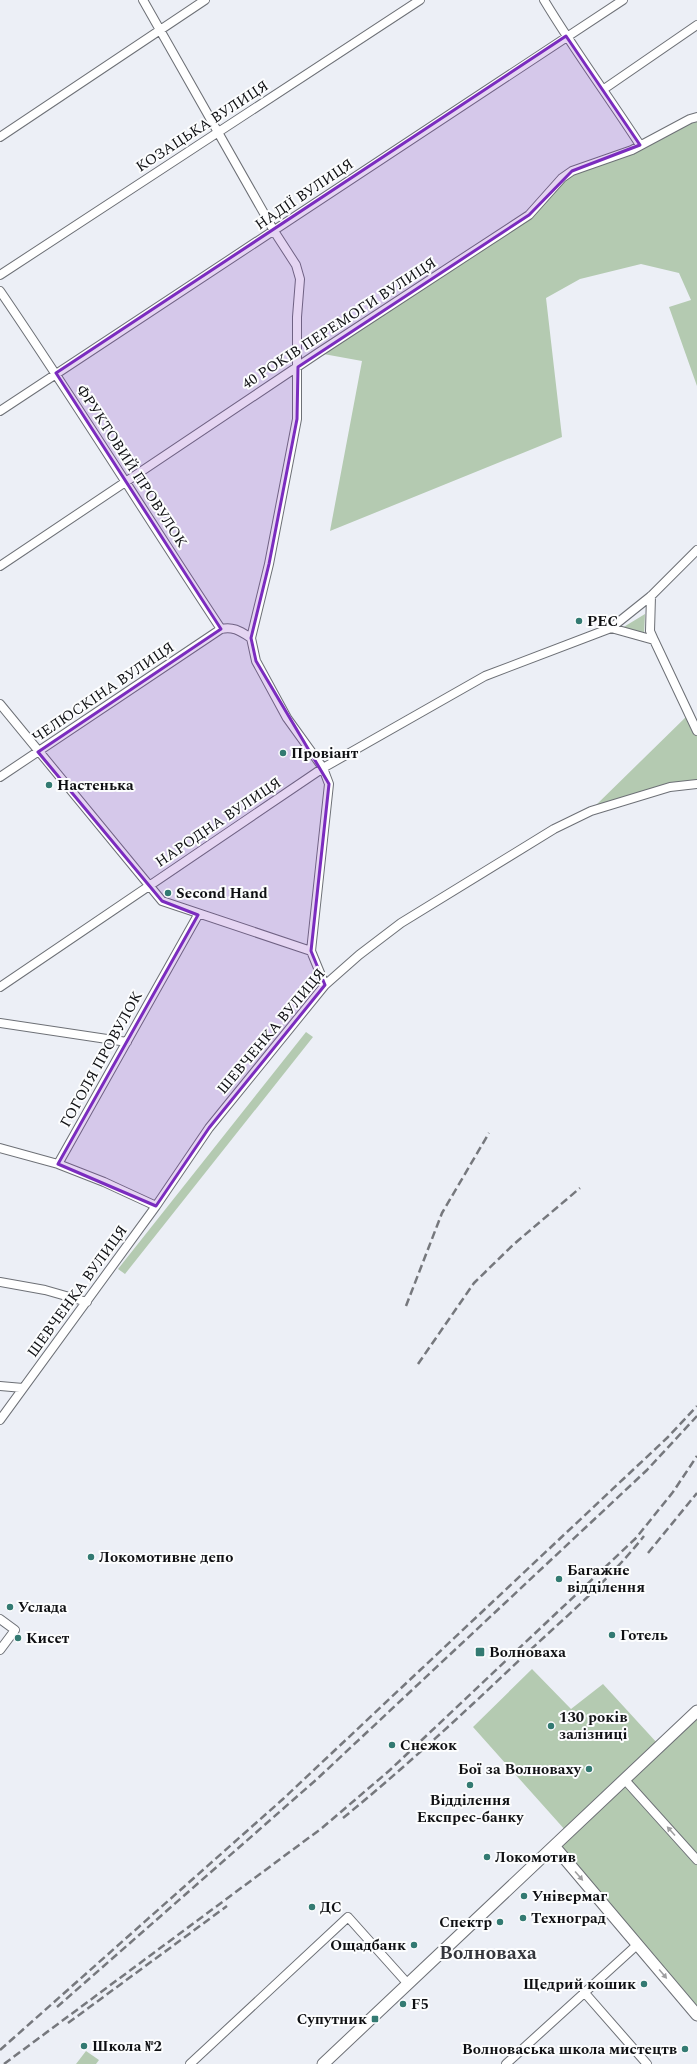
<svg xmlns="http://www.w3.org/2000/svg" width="697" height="2064" viewBox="0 0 697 2064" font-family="Spectral,serif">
  <rect width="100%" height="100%" fill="#eceff6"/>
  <path fill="#b4cab1" d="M 697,117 L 697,386 L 669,307 L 691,300 L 679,273 L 641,264 L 580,279 L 546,298 L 562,437 L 330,531 L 362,361 L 318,353 L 529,215 L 562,178 L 632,150 Z
    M 645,614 L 644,635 L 622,628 Z
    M 690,713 L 697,731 L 697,784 L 593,808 Z
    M 306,1032 L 313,1037 L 125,1274 L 118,1269 Z
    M 532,1669 L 571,1709 L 603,1684 L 658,1744 L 566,1831 L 473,1727 Z
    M 697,1715 L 697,2015 L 556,1849 Z
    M 86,2051 L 99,2060 L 96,2064 L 76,2064 Z"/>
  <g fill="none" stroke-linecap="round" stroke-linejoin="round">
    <defs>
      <path id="street" d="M 143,0 L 274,231 L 296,265 L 300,279 L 297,317 L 297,419 L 269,564 L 251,638 L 256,661 L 287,718 L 323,768 L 329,784 L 311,951 L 325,985
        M 544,0 C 574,50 609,97 640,145
        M 604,89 L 697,25
        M 0,137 L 205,0
        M 0,275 L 420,0
        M 0,291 C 76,402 147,517 221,629 C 233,626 240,631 251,638
        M 0,411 L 623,0
        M 0,566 L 318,353 L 529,215 L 562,178 L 572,171 L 632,150 L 690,119 L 697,117
        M 651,596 L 650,631 L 654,640
        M 611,628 L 654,640 L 697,731
        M 0,704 L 162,901 L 311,951
        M 0,777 L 221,629
        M 0,987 L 323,768 L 485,676 L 611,628 L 651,596 L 697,550
        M 0,1023 L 127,1042
        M 0,1148 L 58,1164 L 198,915
        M 58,1164 L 104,1182 L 156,1206
        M 0,1282 L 45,1290 L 87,1302
        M 0,1386 L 23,1388
        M 0,1420 L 156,1206 L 209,1128 L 325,985 L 359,955 L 401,923 L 554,829 L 591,811 L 670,787 L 697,784
        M 0,1619 L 15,1630 L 0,1650
        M 625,1780 L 697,1860
        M 584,1992 L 647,2064
        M 190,2064 L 348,1917 L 408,1984
        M 506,2064 L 638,1944"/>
      <path id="secondary" d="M 554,1846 L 697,2015
        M 323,2064 L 697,1711"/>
    </defs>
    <use href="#street" stroke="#6d7076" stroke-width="10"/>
    <use href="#secondary" stroke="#6d7076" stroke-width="13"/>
    <use href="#street" stroke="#fff" stroke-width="8"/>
    <use href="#secondary" stroke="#fff" stroke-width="11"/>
    <path stroke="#76787d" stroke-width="2.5" stroke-dasharray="8 4" stroke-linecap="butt" d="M 406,1306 L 442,1213 L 489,1133
      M 418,1364 L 474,1283 L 514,1244 L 580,1188
      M 648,1553 L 697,1493
      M 343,1818 C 408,1765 468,1709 528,1652 C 568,1615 610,1579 644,1536
      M 57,2007 L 317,1779 L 647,1470 L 697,1416
      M 68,2023 L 227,1906
      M 0,2050 L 283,1799 L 668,1437 L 697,1406
      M 4,2064 L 322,1828 L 390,1770 L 636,1538 L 673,1492 L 697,1456"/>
  </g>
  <defs><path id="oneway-solid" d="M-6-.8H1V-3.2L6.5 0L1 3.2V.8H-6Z"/></defs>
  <g fill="#9f9fa1">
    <use href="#oneway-solid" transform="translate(671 1831) rotate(-132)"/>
    <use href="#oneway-solid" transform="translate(579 1876) rotate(49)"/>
    <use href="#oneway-solid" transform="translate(663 1974) rotate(50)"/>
  </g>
  <path fill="#7b2cbf" fill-opacity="0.2" stroke="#7b2cbf" stroke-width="3" stroke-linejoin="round" d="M 566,36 L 640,145 L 572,171 L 529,215 L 298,367 L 297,419 L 269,564 L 251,638 L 256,661 L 329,784 L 311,951 L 325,985 L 209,1128 L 156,1206 L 58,1164 L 198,915 L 162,901 L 38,752 L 221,629 L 56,373 Z"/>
  <g fill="#337a72" stroke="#fcfdfe" stroke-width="1.5">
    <circle cx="579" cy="621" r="4"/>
    <circle cx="283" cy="753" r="4"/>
    <circle cx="49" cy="785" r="4"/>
    <circle cx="168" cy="893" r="4"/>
    <circle cx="91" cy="1557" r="4"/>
    <circle cx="559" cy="1579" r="4"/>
    <circle cx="10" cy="1607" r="4"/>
    <circle cx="612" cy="1635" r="4"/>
    <circle cx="18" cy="1638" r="4"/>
    <rect x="475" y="1647" width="10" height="10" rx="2"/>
    <circle cx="551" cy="1726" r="4"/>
    <circle cx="392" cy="1745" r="4"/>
    <circle cx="589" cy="1769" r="4"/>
    <circle cx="470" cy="1785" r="4"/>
    <circle cx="487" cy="1857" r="4"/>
    <circle cx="524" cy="1896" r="4"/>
    <circle cx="312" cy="1907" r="4"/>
    <circle cx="523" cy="1918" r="4"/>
    <circle cx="500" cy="1922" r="4"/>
    <circle cx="414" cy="1945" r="4"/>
    <circle cx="644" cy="1984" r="4"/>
    <circle cx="403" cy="2004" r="4"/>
    <rect x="371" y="2015" width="8" height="8" rx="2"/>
    <circle cx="84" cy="2046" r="4"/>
    <circle cx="685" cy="2049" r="4"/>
  </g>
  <g text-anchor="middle" stroke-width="4" stroke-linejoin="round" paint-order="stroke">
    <g font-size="15" fill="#0f1013" stroke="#fcfdfe">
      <text transform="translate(202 126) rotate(-33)" y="5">КОЗАЦЬКА ВУЛИЦЯ</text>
      <text transform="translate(304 194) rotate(-34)" y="5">НАДІЇ ВУЛИЦЯ</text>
      <text transform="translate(339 323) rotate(-33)" y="5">40 РОКІВ ПЕРЕМОГИ ВУЛИЦЯ</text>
      <text transform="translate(132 466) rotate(57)" y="5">ФРУКТОВИЙ ПРОВУЛОК</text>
      <text transform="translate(103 692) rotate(-34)" y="5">ЧЕЛЮСКІНА ВУЛИЦЯ</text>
      <text transform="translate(218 822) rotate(-34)" y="5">НАРОДНА ВУЛИЦЯ</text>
      <text transform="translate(271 1031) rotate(-50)" y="5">ШЕВЧЕНКА ВУЛИЦЯ</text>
      <text transform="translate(101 1059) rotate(-61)" y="5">ГОГОЛЯ ПРОВУЛОК</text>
      <text transform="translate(77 1291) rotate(-54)" y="5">ШЕВЧЕНКА ВУЛИЦЯ</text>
    </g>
    <g font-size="15" font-weight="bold" fill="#0f1013" stroke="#fcfdfe" text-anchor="start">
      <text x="587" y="626">РЕС</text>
      <text x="291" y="758">Провіант</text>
      <text x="57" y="790">Настенька</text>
      <text x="176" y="898">Second Hand</text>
      <text x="99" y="1562">Локомотивне депо</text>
      <text x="567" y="1575">Багажне<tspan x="567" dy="17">відділення</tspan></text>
      <text x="18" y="1612">Услада</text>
      <text x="620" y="1640">Готель</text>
      <text x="26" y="1643">Кисет</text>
      <text x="489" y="1657">Волноваха</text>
      <text x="559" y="1722">130 років<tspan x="559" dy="17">залізниці</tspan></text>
      <text x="400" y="1750">Снежок</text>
      <text x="581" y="1774" text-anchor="end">Бої за Волноваху</text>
      <text x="470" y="1805" text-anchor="middle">Відділення<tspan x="470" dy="17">Експрес-банку</tspan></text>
      <text x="495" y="1862">Локомотив</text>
      <text x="532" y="1901">Універмаг</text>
      <text x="320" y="1912">ДС</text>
      <text x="531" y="1923">Техноград</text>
      <text x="492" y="1927" text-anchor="end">Спектр</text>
      <text x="406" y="1950" text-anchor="end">Ощадбанк</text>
      <text x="636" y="1989" text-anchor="end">Щедрий кошик</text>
      <text x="411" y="2009">F5</text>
      <text x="367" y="2024" text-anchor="end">Супутник</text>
      <text x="92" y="2051">Школа №2</text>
      <text x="677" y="2054" text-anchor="end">Волноваська школа мистецтв</text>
    </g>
    <g font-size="19" font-weight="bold" fill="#34363c" stroke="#fcfdfe">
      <text x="488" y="1959">Волноваха</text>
    </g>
  </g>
</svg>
